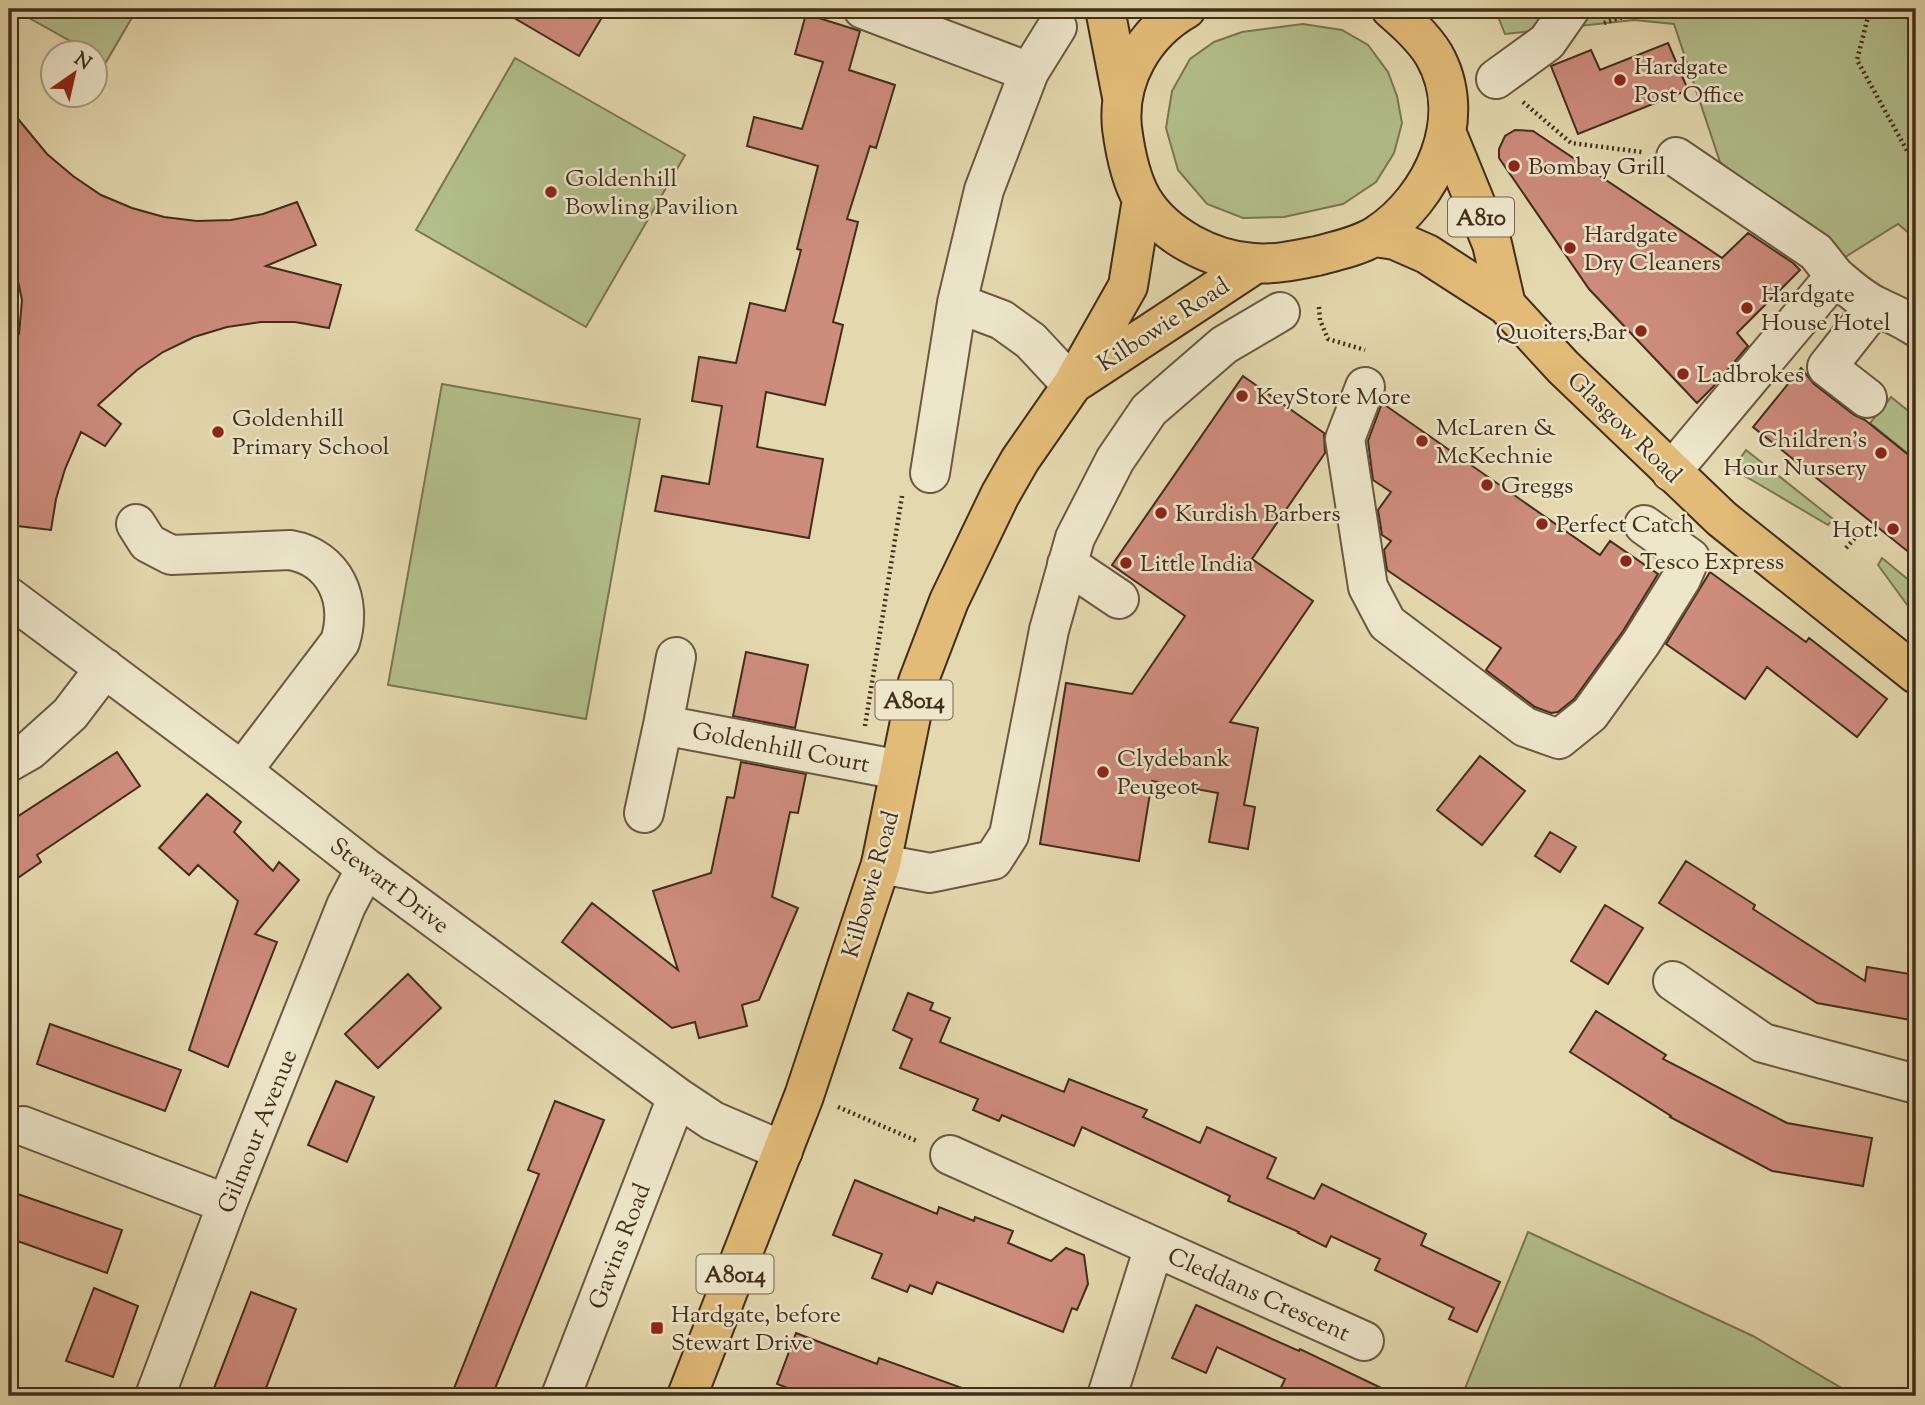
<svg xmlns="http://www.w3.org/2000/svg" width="1925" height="1405" viewBox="0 0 1925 1405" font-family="'Sorts Mill Goudy',serif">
  <rect width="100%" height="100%" fill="#e4d8ae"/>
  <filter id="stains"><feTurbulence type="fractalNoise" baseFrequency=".00286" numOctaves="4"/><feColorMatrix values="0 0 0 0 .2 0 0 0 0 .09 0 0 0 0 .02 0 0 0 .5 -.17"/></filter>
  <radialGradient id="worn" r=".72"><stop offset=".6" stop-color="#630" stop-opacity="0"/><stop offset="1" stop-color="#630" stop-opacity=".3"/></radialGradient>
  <path fill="#b2bf8c" stroke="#7a7654" stroke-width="2" d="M 13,9 L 137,9 L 106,62 L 95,55 L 94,52 L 90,52 Z
    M 1495,9 L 1916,9 L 1916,239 L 1898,224 L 1842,259 L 1720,162 L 1674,24 L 1634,20 L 1505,34 Z
    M 1303,24 L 1342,30 L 1368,45 L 1388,72 L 1397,96 L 1402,123 L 1394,153 L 1376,182 L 1343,204 L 1284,217 L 1243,218 L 1207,204 L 1178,170 L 1166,128 L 1172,91 L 1190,59 L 1214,42 L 1242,32 Z
    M 515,58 L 685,155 L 586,327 L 416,230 Z
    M 442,384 L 640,419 L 586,719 L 388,685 Z
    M 1891,397 L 1916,417 L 1916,460 L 1870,423 Z
    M 1746,450 L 1833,519 L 1828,525 L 1733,469 Z
    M 1882,558 L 1916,586 L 1916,617 L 1878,565 Z
    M 1528,1232 L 1753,1336 L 1855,1396 L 1462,1396 Z"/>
  <path fill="#ce8c7d" stroke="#412e1c" stroke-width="2" d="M 499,9 L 607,9 L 579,56 Z
    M 806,14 L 860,31 L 849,70 L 895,85 L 876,148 L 870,146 L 847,219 L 858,222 L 833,322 L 843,325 L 825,405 L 766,392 L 757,447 L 823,459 L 809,538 L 655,511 L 662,476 L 709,484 L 722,406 L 692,401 L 699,357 L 736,363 L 750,303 L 785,311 L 801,250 L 797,249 L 818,166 L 747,146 L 754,117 L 802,129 L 823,62 L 795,54 Z
    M 1668,43 L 1688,90 L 1578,134 L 1551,66 L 1591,50 L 1600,70 Z
    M 9,108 L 47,154 L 73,176 L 101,195 L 132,208 L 164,217 L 197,221 L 231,220 L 263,214 L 297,202 L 316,245 L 266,266 L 341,285 L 329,328 L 295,322 L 261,322 L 227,327 L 194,337 L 163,352 L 137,370 L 98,405 L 121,424 L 105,446 L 81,432 L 65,469 L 56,499 L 51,530 L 9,525 L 9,349 L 19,334 L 22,300 L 18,281 L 9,265 Z
    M 1515,130 L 1533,131 L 1722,258 L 1748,233 L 1793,263 L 1800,270 L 1737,333 L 1748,346 L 1713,387 L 1697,403 L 1589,289 L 1499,158 L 1499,149 L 1505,136 Z
    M 1801,368 L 1814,384 L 1854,415 L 1865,420 L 1916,461 L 1916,558 L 1753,427 Z
    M 1243,376 L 1324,433 L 1325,453 L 1252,559 L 1313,601 L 1230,722 L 1258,728 L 1244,805 L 1255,807 L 1248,849 L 1209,842 L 1218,793 L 1152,781 L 1139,861 L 1040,844 L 1066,683 L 1132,694 L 1185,616 L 1112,565 Z
    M 1382,403 L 1600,555 L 1610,541 L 1658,574 L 1623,631 L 1574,699 L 1558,712 L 1551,713 L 1535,707 L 1486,670 L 1501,648 L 1387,570 L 1384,550 L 1391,541 L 1382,535 L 1378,510 L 1391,492 L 1373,480 L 1368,441 Z
    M 1710,572 L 1806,642 L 1809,638 L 1887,699 L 1857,737 L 1767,667 L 1745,699 L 1666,644 Z
    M 746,652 L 808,665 L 795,728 L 733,716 Z
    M 117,752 L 140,786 L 37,855 L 41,862 L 9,884 L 9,815 L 12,820 Z
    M 1480,756 L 1525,791 L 1482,845 L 1437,810 Z
    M 741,762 L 806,774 L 798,813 L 790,812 L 772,897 L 798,908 L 759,1000 L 742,1005 L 747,1026 L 699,1038 L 695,1022 L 672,1028 L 562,942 L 592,903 L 678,970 L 653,891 L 711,873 L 727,797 L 734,798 Z
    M 207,794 L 241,822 L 234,832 L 273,871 L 279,862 L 299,880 L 255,934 L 277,942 L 228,1067 L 189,1050 L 238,901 L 198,865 L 189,875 L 159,848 Z
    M 1550,832 L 1576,847 L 1560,872 L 1535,856 Z
    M 1686,861 L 1755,905 L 1753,909 L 1865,981 L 1867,967 L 1916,975 L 1916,1021 L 1817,1003 L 1659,903 Z
    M 1605,905 L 1643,928 L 1608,984 L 1571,961 Z
    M 408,974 L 441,1008 L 378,1068 L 345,1034 Z
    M 908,993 L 933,1003 L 930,1010 L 950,1018 L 940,1042 L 1064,1092 L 1069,1079 L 1147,1110 L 1143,1117 L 1200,1143 L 1207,1127 L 1276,1158 L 1267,1178 L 1314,1199 L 1322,1184 L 1426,1234 L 1421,1245 L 1500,1282 L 1477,1332 L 1449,1319 L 1454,1308 L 1375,1270 L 1380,1259 L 1331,1236 L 1326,1247 L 1298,1233 L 1299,1232 L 1228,1201 L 1230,1196 L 1082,1127 L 1074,1146 L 1002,1115 L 999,1121 L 973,1110 L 978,1099 L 900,1068 L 912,1039 L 893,1030 Z
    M 1596,1011 L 1666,1055 L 1663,1059 L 1787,1123 L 1872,1138 L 1863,1186 L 1772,1171 L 1670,1117 L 1671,1116 L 1570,1052 Z
    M 50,1024 L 181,1070 L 165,1111 L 37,1064 Z
    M 336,1081 L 374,1097 L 347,1162 L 308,1145 Z
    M 555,1101 L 604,1120 L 492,1396 L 451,1396 L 539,1174 L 528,1170 Z
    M 855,1180 L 937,1214 L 939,1207 L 974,1221 L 975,1217 L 1013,1231 L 1008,1243 L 1051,1261 L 1066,1248 L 1084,1255 L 1088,1284 L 1077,1310 L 1072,1308 L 1063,1332 L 937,1282 L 932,1294 L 910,1285 L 907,1292 L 872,1278 L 882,1254 L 833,1235 Z
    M 9,1191 L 122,1230 L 107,1273 L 9,1238 Z
    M 94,1288 L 138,1306 L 113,1377 L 66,1361 Z
    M 251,1292 L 296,1309 L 263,1396 L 211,1396 Z
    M 1196,1305 L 1299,1351 L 1300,1349 L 1398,1396 L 1277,1396 L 1285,1379 L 1217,1347 L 1206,1373 L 1172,1358 Z
    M 796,1333 L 877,1364 L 879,1358 L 976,1393 L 975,1396 L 809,1396 L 777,1384 Z"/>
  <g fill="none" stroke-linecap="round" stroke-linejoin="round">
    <defs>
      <path id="minor" d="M 863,9 L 1029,72
        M 1496,79 L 1547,42 L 1570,9
        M 1676,157 L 1816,252 L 1835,276
        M 957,303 L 1002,320 L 1031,341 L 1072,385
        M 1365,387 L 1345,439 L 1368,587 L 1387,623 L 1525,727 L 1559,739 L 1590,714 L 1641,643 L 1681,579 L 1690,558 L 1644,525
        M 1867,398 L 1827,367 L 1875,306
        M 1671,472 L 1835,276 C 1848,287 1861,299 1876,306 C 1890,313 1903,318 1916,327
        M 930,473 L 957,303 L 984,190 L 1029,72 L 1057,27
        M 136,524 L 148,543 L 171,555 L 290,550 C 335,558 353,600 340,642 L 242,771
        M 1067,564 L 1119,599
        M 9,597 L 242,771 L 366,868 L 677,1097 L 713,1121 L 783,1151
        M 663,725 L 676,657
        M 9,762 L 30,750 L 70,714 L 105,668
        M 644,813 L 663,725 L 900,770
        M 881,864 L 930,873 L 993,860 L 1009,835 L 1049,630 L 1075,538 L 1115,460 L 1149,410 L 1224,345 L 1280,312
        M 1673,981 L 1763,1043 L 1916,1084
        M 23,1126 L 227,1204
        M 950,1155 L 1364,1341
        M 155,1396 L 227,1204 L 346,906 L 366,868
        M 561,1396 L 677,1097
        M 1107,1396 L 1154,1247"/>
      <path id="major" d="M 1105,9 L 1122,97
        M 1186,9 C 1144,33 1117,79 1122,128 C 1125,151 1130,178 1142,199 C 1164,236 1212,260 1253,263 C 1274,265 1297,260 1317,256 C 1336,251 1360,246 1377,235 C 1433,198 1470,118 1434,55 C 1423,37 1406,22 1391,9
        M 1447,134 L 1492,244 L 1506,305
        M 1375,237 L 1395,240 L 1427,254 L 1506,305 L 1563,367 L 1722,519 L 1916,674
        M 1079,380 L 1255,264
        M 687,1396 L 804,1096 L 881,864 L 918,682 L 949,601 L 1000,495 L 1020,460 L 1072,385 L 1128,286 L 1142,199"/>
    </defs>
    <use href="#minor" stroke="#6a5840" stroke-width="42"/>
    <use href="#major" stroke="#412e1c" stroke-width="42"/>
    <path stroke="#412e1c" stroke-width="4.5" stroke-dasharray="2 3.5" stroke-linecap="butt" d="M 1870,9 L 1857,60 L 1910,156 L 1916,161
      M 1604,23 L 1647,9
      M 1523,102 L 1571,143 L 1642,152
      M 1319,307 L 1320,320 L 1328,339 L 1365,350
      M 1587,340 L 1599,328
      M 1846,548 L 1863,529
      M 865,726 L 902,496
      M 838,1107 L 917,1141"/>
    <use href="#minor" stroke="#ede6ca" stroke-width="38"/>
    <use href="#major" stroke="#e2bc77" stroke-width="38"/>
  </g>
  <g fill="#8f2418" stroke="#ede6ca" stroke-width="2.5">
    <circle cx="1620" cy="80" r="7"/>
    <circle cx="1514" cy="166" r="7"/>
    <circle cx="551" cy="192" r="7"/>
    <circle cx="1570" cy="248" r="7"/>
    <circle cx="1747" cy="308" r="7"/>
    <circle cx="1641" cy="331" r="7"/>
    <circle cx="1683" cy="374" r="7"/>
    <circle cx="1242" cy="396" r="7"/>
    <circle cx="218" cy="432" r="7"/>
    <circle cx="1422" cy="441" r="7"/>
    <circle cx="1881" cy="453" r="7"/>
    <circle cx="1487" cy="485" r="7"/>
    <circle cx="1161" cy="513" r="7"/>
    <circle cx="1542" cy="524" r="7"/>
    <circle cx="1893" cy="529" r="7"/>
    <circle cx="1626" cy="561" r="7"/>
    <circle cx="1126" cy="563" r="7"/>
    <circle cx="1103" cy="772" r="7"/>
    <rect x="650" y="1321" width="14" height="14" rx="3.5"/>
  </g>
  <g text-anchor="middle" stroke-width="5" stroke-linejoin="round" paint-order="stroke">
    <g fill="#ede6ca" stroke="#756550" stroke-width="2">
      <rect x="1448" y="197.5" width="66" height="39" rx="5"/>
      <rect x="875.5" y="680.5" width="77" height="39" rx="5"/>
      <rect x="696.5" y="1254.5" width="77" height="39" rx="5"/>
    </g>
    <g font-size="23" font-weight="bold" fill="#412e1c">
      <text x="1481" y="225">A810</text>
      <text x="914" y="708">A8014</text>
      <text x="735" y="1282">A8014</text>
    </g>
    <g font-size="24" fill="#412e1c" stroke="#ede6ca" text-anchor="start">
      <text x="1634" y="74">Hardgate<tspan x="1634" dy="28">Post Office</tspan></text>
      <text x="1528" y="174">Bombay Grill</text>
      <text x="565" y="186">Goldenhill<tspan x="565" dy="28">Bowling Pavilion</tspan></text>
      <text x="1584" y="242">Hardgate<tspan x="1584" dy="28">Dry Cleaners</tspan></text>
      <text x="1761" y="302">Hardgate<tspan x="1761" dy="28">House Hotel</tspan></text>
      <text x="1627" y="339" text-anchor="end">Quoiters Bar</text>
      <text x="1697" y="382">Ladbrokes</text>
      <text x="1256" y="404">KeyStore More</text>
      <text x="232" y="426">Goldenhill<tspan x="232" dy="28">Primary School</tspan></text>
      <text x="1436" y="435">McLaren &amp;<tspan x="1436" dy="28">McKechnie</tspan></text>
      <text x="1867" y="447" text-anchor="end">Children’s<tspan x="1867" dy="28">Hour Nursery</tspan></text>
      <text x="1501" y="493">Greggs</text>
      <text x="1175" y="521">Kurdish Barbers</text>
      <text x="1556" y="532">Perfect Catch</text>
      <text x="1879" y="537" text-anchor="end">Hot!</text>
      <text x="1640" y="569">Tesco Express</text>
      <text x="1140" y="571">Little India</text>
      <text x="1117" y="766">Clydebank<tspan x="1117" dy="28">Peugeot</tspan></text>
      <text x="671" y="1322">Hardgate, before<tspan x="671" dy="28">Stewart Drive</tspan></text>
    </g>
    <g font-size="24" fill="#412e1c" stroke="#ede6ca">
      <text transform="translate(1163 324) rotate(-33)" y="8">Kilbowie Road</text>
      <text transform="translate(1625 427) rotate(44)" y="8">Glasgow Road</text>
      <text transform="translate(781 747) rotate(11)" y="8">Goldenhill Court</text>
      <text transform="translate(870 884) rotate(-74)" y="8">Kilbowie Road</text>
      <text transform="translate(390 885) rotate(37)" y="8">Stewart Drive</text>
      <text transform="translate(257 1131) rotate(-68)" y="8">Gilmour Avenue</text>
      <text transform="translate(619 1246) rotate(-69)" y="8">Gavins Road</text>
      <text transform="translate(1259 1294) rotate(24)" y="8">Cleddans Crescent</text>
    </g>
  </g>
  <rect width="1925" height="1405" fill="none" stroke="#e4d8ae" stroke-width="35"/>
  <rect x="10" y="10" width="1904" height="1384" fill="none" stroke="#412e1c" stroke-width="3.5"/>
  <rect x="18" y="18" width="1890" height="1370" fill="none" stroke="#412e1c" stroke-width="2"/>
  <g transform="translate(74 74) rotate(34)"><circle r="33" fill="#ede6ca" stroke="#a89c84" stroke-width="2"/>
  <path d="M0-5L12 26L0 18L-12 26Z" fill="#8f2418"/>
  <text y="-10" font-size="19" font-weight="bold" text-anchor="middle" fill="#412e1c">N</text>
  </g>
  <rect width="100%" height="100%" filter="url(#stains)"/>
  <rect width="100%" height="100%" fill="url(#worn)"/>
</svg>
